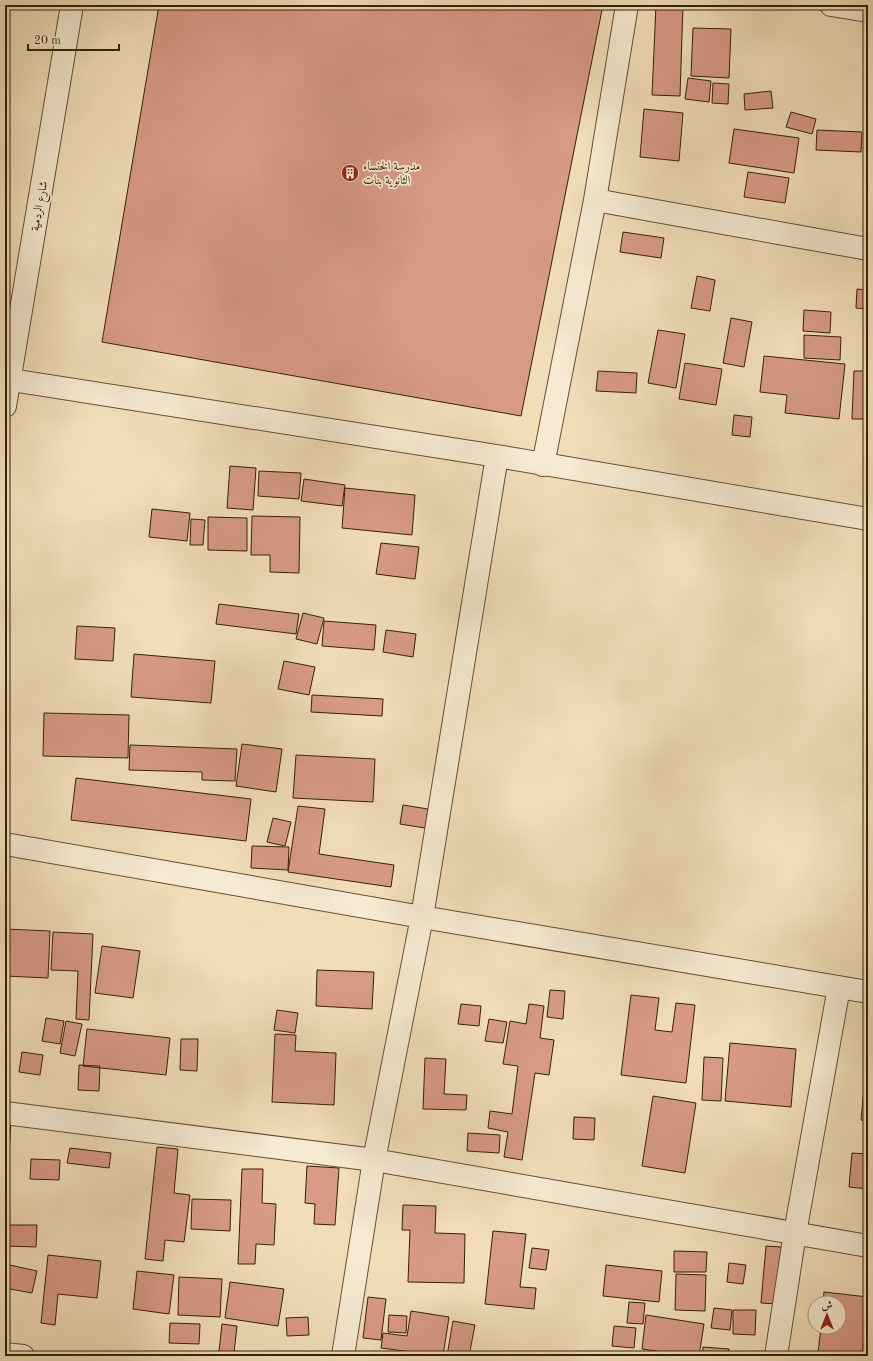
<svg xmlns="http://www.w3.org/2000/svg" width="873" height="1361" viewBox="0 0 873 1361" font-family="'Old Standard TT',Amiri,serif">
  <rect width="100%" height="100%" fill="#f1deb9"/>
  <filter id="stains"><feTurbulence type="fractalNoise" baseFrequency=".005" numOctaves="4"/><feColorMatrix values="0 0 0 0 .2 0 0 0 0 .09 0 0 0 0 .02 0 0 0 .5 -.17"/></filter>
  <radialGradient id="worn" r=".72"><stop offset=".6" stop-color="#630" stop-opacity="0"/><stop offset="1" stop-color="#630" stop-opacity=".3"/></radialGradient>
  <path fill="#d79a86" stroke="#35200a" d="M 159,5 L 603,5 L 521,416 L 102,342 Z
    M 656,5 L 683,5 L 680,96 L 652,95 Z
    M 693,28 L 731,29 L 729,78 L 691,76 Z
    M 688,78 L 711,81 L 709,102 L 685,99 Z
    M 713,83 L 729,84 L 728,104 L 712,103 Z
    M 771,91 L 773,108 L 745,110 L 744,94 Z
    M 644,109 L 683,113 L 679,161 L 640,157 Z
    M 791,112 L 816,119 L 812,134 L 786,127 Z
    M 734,129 L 799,138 L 794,173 L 729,163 Z
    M 817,130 L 862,132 L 861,152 L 816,150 Z
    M 748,172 L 789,178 L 785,203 L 744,197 Z
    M 623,232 L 664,238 L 661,258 L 620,252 Z
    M 697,276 L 715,280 L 710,311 L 691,308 Z
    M 857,289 L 868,290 L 868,309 L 856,308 Z
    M 804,310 L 831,312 L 830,333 L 803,331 Z
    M 731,318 L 752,322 L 744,367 L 723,363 Z
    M 658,330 L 685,334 L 676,388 L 648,383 Z
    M 804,335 L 841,337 L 840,360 L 804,358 Z
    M 764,356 L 845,364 L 839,419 L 785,413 L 787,395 L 760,392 Z
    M 685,363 L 722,369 L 716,405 L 679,399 Z
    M 598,371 L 637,373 L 636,393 L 596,391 Z
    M 854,371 L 868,371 L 868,440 L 865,440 L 866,419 L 852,419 Z
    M 734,415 L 752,417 L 750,437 L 732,435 Z
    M 230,466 L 256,468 L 253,510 L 227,508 Z
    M 259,471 L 301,473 L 299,499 L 258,496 Z
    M 304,479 L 345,485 L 342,506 L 301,501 Z
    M 345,488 L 415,495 L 412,535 L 342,528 Z
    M 152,509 L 190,513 L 187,541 L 149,537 Z
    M 252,516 L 300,517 L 299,573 L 270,572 L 270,555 L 251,555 Z
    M 208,517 L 247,518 L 247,551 L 208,550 Z
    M 191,519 L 205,520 L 203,545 L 190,545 Z
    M 381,543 L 419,547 L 415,579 L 376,574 Z
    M 219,604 L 299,614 L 296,634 L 216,624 Z
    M 303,613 L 324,618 L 317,644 L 296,639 Z
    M 324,621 L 376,625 L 374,650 L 322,646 Z
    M 77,626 L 115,628 L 113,661 L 75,659 Z
    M 386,630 L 416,634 L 413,657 L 383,652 Z
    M 134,654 L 215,661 L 211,703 L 131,697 Z
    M 284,661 L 315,667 L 309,695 L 278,689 Z
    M 312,695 L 383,699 L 382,716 L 311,712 Z
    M 44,713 L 129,715 L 128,758 L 43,756 Z
    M 242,744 L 282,749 L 276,792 L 236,786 Z
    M 130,745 L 237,749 L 235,781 L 202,780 L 202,772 L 129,770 Z
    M 296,755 L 375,759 L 373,802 L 293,798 Z
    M 76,778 L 251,799 L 246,841 L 71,820 Z
    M 403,805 L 428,809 L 425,828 L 400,824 Z
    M 298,806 L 325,809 L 319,854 L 394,865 L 391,887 L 288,872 Z
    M 273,818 L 291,822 L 285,846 L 267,842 Z
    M 252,846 L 289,847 L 288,870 L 251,868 Z
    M 5,929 L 50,931 L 48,978 L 5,976 Z
    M 53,932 L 93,934 L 89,1020 L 76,1019 L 78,971 L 51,970 Z
    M 102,946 L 140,951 L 133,998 L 95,993 Z
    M 317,970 L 374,972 L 372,1009 L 316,1006 Z
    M 550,990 L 565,991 L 563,1019 L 547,1017 Z
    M 631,995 L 659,998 L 655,1030 L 672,1032 L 676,1003 L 695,1005 L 686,1083 L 621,1075 Z
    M 461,1004 L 481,1006 L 479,1026 L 458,1024 Z
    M 529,1004 L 544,1006 L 540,1038 L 554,1040 L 549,1075 L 535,1073 L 522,1160 L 504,1157 L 508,1132 L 488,1128 L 490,1111 L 512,1114 L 518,1066 L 503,1064 L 510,1021 L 526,1024 Z
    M 277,1010 L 298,1013 L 295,1033 L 274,1030 Z
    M 46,1018 L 64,1021 L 60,1044 L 42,1041 Z
    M 489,1019 L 507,1022 L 503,1043 L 485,1041 Z
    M 66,1021 L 82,1024 L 75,1056 L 60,1053 Z
    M 87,1029 L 170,1038 L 166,1075 L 83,1066 Z
    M 275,1034 L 296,1035 L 295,1051 L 336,1053 L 334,1105 L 272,1102 Z
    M 181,1039 L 198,1039 L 197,1071 L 180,1070 Z
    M 730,1043 L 796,1049 L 791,1107 L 725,1101 Z
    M 868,1044 L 868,1121 L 861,1120 Z
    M 22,1052 L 43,1055 L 40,1075 L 19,1072 Z
    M 704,1057 L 723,1058 L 721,1101 L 702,1100 Z
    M 425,1058 L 446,1059 L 444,1094 L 467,1095 L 466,1110 L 423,1109 Z
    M 79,1065 L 100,1066 L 99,1091 L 78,1090 Z
    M 653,1096 L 696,1103 L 685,1173 L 642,1166 Z
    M 5,1116 L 11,1116 L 9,1157 L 5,1157 Z
    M 574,1117 L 595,1118 L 594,1140 L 573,1139 Z
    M 468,1133 L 500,1135 L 499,1153 L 467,1151 Z
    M 157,1147 L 178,1149 L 174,1193 L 190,1195 L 184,1242 L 165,1240 L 163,1261 L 145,1259 Z
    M 70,1148 L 111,1153 L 109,1168 L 67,1163 Z
    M 852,1153 L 868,1154 L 868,1189 L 849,1187 Z
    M 31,1159 L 60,1160 L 59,1180 L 30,1179 Z
    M 307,1166 L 339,1168 L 335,1225 L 314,1224 L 315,1204 L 305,1203 Z
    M 242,1169 L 263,1169 L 262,1203 L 276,1204 L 274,1245 L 256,1244 L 255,1264 L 238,1264 Z
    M 192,1199 L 231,1200 L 230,1231 L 191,1229 Z
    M 403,1205 L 436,1206 L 435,1233 L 465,1234 L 464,1283 L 408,1282 L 410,1230 L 402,1230 Z
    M 8,1225 L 37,1225 L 36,1247 L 7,1246 Z
    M 493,1231 L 526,1234 L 520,1287 L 536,1288 L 534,1309 L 485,1304 Z
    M 766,1246 L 782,1247 L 777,1304 L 761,1303 Z
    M 532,1248 L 549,1250 L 546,1270 L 529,1268 Z
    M 674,1251 L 707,1252 L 706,1272 L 674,1272 Z
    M 48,1255 L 101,1261 L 97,1298 L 58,1294 L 55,1325 L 41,1323 Z
    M 729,1263 L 746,1265 L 743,1284 L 727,1282 Z
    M 5,1264 L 37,1271 L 32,1293 L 5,1288 Z
    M 606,1265 L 662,1271 L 659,1302 L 603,1296 Z
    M 137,1271 L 174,1275 L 169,1314 L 133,1309 Z
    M 676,1274 L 706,1275 L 705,1311 L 675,1310 Z
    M 179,1277 L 222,1279 L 220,1317 L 178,1315 Z
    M 230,1282 L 284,1289 L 278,1326 L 225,1318 Z
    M 824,1292 L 868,1297 L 862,1356 L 844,1356 L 818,1353 L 821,1327 L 839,1327 L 839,1303 L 823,1303 Z
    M 368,1297 L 386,1299 L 381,1340 L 363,1338 Z
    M 629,1302 L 645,1303 L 643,1324 L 627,1323 Z
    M 714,1308 L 732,1310 L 730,1330 L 711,1328 Z
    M 733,1310 L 756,1310 L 755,1335 L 733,1334 Z
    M 411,1311 L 449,1317 L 443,1356 L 381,1348 L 383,1333 L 407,1336 Z
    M 389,1315 L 407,1316 L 406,1333 L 388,1332 Z
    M 646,1315 L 704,1324 L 699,1356 L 690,1356 L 642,1349 Z
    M 308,1317 L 309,1335 L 287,1336 L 286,1318 Z
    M 453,1321 L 475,1325 L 469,1356 L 447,1356 Z
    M 170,1323 L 200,1324 L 199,1344 L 169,1343 Z
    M 222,1324 L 237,1326 L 234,1353 L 219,1351 Z
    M 614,1326 L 636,1328 L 634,1348 L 612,1346 Z
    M 703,1347 L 729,1349 L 728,1356 L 702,1356 Z"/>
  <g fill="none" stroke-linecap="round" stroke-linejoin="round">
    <defs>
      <path id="street" d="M 831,5 L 868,11
        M 595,200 L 868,249
        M 5,379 L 497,456 L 868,519
        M 5,406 L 72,5
        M 543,465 L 595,200 L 627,5
        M 5,844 L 422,917 L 868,992
        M 5,1113 L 374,1160 L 868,1246
        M 5,1354 L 23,1356
        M 343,1356 L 374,1160 L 422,917 L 497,456
        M 776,1356 L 795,1233 L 839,987"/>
    </defs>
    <use href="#street" stroke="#645036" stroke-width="24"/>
    <use href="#street" stroke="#f6ead2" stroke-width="22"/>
  </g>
  <defs>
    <symbol id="building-disc" viewBox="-11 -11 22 22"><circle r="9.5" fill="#8f2418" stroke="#f6ead2"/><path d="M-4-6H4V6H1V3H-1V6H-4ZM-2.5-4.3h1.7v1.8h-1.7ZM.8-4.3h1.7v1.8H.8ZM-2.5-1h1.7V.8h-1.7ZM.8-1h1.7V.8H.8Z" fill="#fff"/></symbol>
  </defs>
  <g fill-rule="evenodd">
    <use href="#building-disc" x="340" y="163" width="20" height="20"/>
  </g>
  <g text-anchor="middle" stroke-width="3.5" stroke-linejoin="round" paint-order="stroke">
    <g font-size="12" fill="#35200a" stroke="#f6ead2" text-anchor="start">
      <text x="363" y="170">مدرسة الخنساء<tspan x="363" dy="14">الثانوية بنات</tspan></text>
    </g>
    <g font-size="12" fill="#35200a" stroke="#f6ead2">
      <text transform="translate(39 206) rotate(-80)" y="4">شارع الردمية</text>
    </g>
  </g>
  <rect width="873" height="1361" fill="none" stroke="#f1deb9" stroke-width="20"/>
  <rect x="6" y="6" width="861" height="1349" fill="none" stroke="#35200a" stroke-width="2"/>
  <rect x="10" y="10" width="853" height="1341" fill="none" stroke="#35200a"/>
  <g transform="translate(827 1315)"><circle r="19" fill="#f6ead2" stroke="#a99982"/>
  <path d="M0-3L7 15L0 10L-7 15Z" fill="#8f2418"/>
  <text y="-6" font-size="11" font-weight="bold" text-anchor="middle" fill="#35200a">ش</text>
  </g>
  <path d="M28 44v6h91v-6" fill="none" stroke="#35200a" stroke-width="2"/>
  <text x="34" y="44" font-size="12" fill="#35200a" stroke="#f6ead2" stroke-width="3" paint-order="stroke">20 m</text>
  <rect width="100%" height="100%" filter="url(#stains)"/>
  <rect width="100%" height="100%" fill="url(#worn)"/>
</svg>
